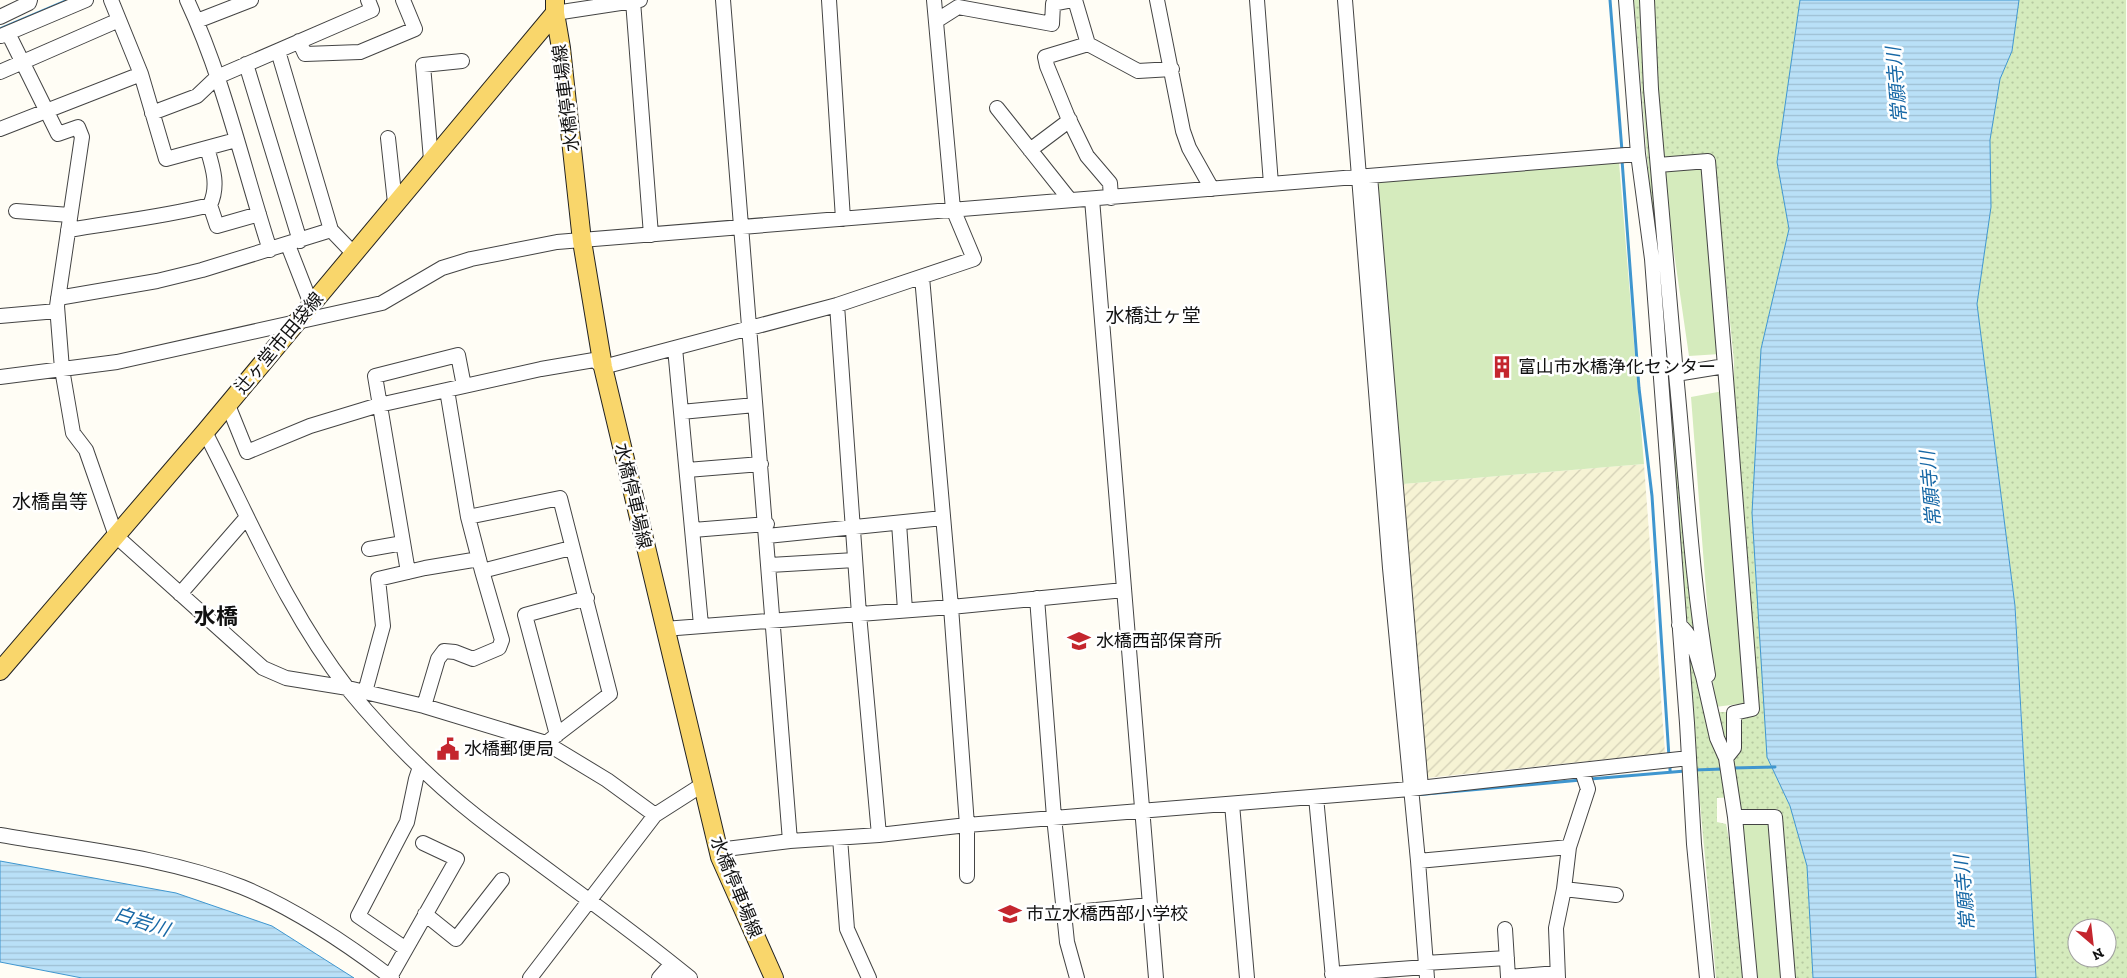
<svg xmlns="http://www.w3.org/2000/svg" width="2127" height="978" viewBox="0 0 2127 978" font-family="'Zilla Slab','Noto Sans JP',serif">
  <defs>
    <pattern id="farmland-furrows" width="10" height="10" patternUnits="userSpaceOnUse" patternTransform="scale(1.25)"><rect width="10" height="10" fill="#f6f3d4"/><path d="M-1 1l2-2M0 10L10 0M9 11l2-2" fill="none" stroke="#d2cfb5"/></pattern>
    <pattern id="grass-dots" width="8" height="8" patternUnits="userSpaceOnUse" patternTransform="scale(1.25)"><rect width="8" height="8" fill="#d5ebbd"/><path d="M2 2h.1M6 6h.1" fill="none" stroke="#b6c8a1" stroke-width="1.8" stroke-linecap="round"/></pattern>
    <pattern id="water-rules" width="6" height="5" patternUnits="userSpaceOnUse" patternTransform="scale(1.25)"><rect width="6" height="5" fill="#b9e0f7"/><path d="M0 2.5h6" fill="none" stroke="#9ebfd3"/></pattern>
  </defs>
  <rect width="100%" height="100%" fill="#fffdf5"/>
  <path fill="url(#farmland-furrows)" d="M 1644,464 L 1665,753 L 1427,778 L 1403,484 Z"/>
  <path fill="url(#grass-dots)" fill-rule="evenodd" d="M 1634,0 L 1641,0 L 1701,659 L 1685,614 Z
    M 1651,0 L 1800,0 L 1777,162 L 1789,229 L 1761,349 L 1767,757 L 1790,806 L 1807,866 L 1813,978 L 1793,978 L 1778,809 L 1738,811 L 1736,797 L 1717,798 L 1717,822 L 1726,824 L 1737,881 L 1747,978 L 1716,978 L 1685,639 L 1696,669 L 1703,712 L 1755,712 L 1733,411 L 1734,361 L 1713,156 L 1664,159 Z
    M 2019,0 L 2126,0 L 2127,978 L 2036,978 L 2016,613 L 1977,304 L 1991,207 L 1990,140 L 2000,79 L 2012,51 ZM 2077,928 L 2107,928 L 2107,958 L 2077,958 Z"/>
  <path fill="#d5ebbd" d="M 1619,162 L 1644,464 L 1403,484 L 1378,181 Z
    M 1704,168 L 1720,354 L 1689,356 L 1662,170 Z
    M 1723,391 L 1747,703 L 1715,707 L 1691,397 Z
    M 1772,822 L 1785,978 L 1754,978 L 1741,824 Z"/>
  <path fill="url(#water-rules)" stroke="#3f96cf" d="M 1800,0 L 2019,0 L 2012,51 L 2000,79 L 1990,140 L 1991,207 L 1977,304 L 2015,606 L 2036,978 L 1813,978 L 1807,866 L 1790,806 L 1767,757 L 1752,513 L 1761,349 L 1789,229 L 1777,162 Z
    M 0,861 L 176,893 L 272,926 L 354,978 L 82,978 L 0,962 Z"/>
  <g fill="none" stroke-linecap="round" stroke-linejoin="round">
    <path stroke="#3f96cf" stroke-width="3" d="M 1610,0 L 1622,151
      M 0,29 L 68,0
      M 1622,160 L 1639,388 L 1652,496 L 1669,757
      M 1670,763 L 1670,772
      M 1732,768 L 1775,767
      M 1694,770 L 1723,769
      M 1590,779 L 1685,771
      M 1415,795 L 1581,780"/>
    <defs>
      <path id="minor" d="M 187,0 C 224,79 243,167 270,250
        M 723,0 C 743,281 770,561 790,841
        M 829,0 L 843,219
        M 1075,0 L 1088,44 L 1138,71 L 1172,69
        M 1157,0 L 1183,131 L 1189,148 L 1212,189
        M 1257,0 L 1271,184
        M 1345,0 L 1390,568 L 1418,861 L 1427,978
        M 1626,0 L 1638,154 L 1652,259 L 1687,723 L 1694,844 L 1707,978
        M 1647,0 L 1651,89 L 1676,374
        M 633,1 L 651,235
        M 555,13 L 640,0
        M 0,17 L 29,3 L 30,0
        M 197,21 L 251,0
        M 936,21 L 958,7 L 1052,24 L 1053,4 L 1073,0
        M 8,33 L 58,134 L 78,127 L 82,137 L 57,306 L 62,369 L 73,433 L 86,450 L 116,536 L 263,668 L 286,678 L 348,688 L 424,706 L 546,743 L 607,780 L 655,815
        M 1,36 L 86,0
        M 299,41 L 305,54 L 360,52 L 415,29 L 403,0
        M 1088,44 L 1045,57 L 1047,66 L 1067,115 L 1087,156 L 1110,183 L 1111,198
        M 278,51 L 331,230 L 354,254
        M 246,64 L 300,241
        M 0,72 L 119,20
        M 141,74 L 166,159 L 236,140
        M 997,108 L 1070,200
        M 152,113 L 197,96 L 217,77 L 372,10 L 368,0
        M 0,129 L 141,74 L 111,0
        M 388,138 L 395,203
        M 207,148 C 213,168 219,186 210,205
        M 1030,150 L 1070,120
        M 431,160 L 423,65 L 462,61
        M 1658,165 L 1708,161 L 1725,366
        M 1370,176 L 1421,788
        M 1092,199 L 1156,978
        M 16,211 L 70,215
        M 68,230 C 115,222 163,217 210,205 L 217,226 L 259,214
        M 288,245 L 311,304
        M 922,277 L 951,607 L 967,825 L 967,876
        M 58,298 L 157,281 L 202,270 L 331,230
        M 837,305 L 859,614 L 879,835
        M 0,316 L 57,311
        M 675,348 L 701,625
        M 0,377 L 117,362 L 382,303 L 442,268 L 471,259 L 557,242 L 1638,154
        M 447,390 L 468,517 L 482,571 L 571,548
        M 228,405 L 247,452 L 310,426 L 379,405 L 541,369 L 594,360 L 603,367 L 837,305 L 974,259 L 953,209 L 934,0
        M 681,412 L 755,405
        M 205,432 C 250,519 287,611 348,689 C 386,735 429,779 476,816 C 547,871 621,921 690,978
        M 687,470 L 761,464
        M 468,517 L 560,498 L 610,694 L 546,743
        M 899,523 L 905,610
        M 693,530 L 767,524
        M 767,536 L 943,518
        M 369,549 L 403,543
        M 770,565 L 855,560
        M 408,572 L 375,376 L 458,355 L 464,386
        M 180,594 L 247,517
        M 1037,598 L 1054,817 L 1064,913
        M 1679,625 C 1694,636 1697,658 1703,676 L 1708,675 C 1691,575 1686,474 1676,374 L 1725,366 L 1752,709 L 1734,713 L 1734,748 L 1726,758 L 1735,817
        M 664,629 L 951,607 L 1124,590
        M 1703,676 L 1717,738 L 1726,758
        M 365,692 L 383,626 L 378,579 L 425,568 L 479,559
        M 424,706 L 438,659 L 444,651 L 455,652 L 473,659 L 499,648 L 502,640 L 482,571
        M 557,735 L 525,615 L 587,598
        M 1316,797 L 1333,978
        M 1232,804 L 1247,978
        M 0,835 C 80,849 166,857 242,887 C 296,909 346,943 392,978
        M 840,838 L 847,929 L 869,978
        M 718,850 L 790,841 L 879,835 L 967,825 L 1410,789 L 1689,758
        M 1418,861 L 1569,847
        M 1564,889 L 1616,895
        M 425,914 L 456,939 L 502,880
        M 1505,929 L 1508,977 L 1557,973
        M 406,949 L 358,916 L 407,822 L 416,779 L 420,767
        M 1425,963 L 1507,958
        M 1332,974 L 1426,967
        M 390,977 L 457,859 L 423,843
        M 530,978 L 655,815 L 702,785
        M 659,978 L 666,970 L 675,978
        M 1077,978 L 1067,942 L 1064,913 L 1150,905
        M 1558,978 L 1556,928 L 1564,889 L 1569,847 L 1588,789 L 1582,771
        M 1750,978 L 1735,817 L 1775,817 L 1788,978"/>
      <path id="major" d="M 555,0 L 555,13 L 561,48 L 582,241 L 603,367 L 720,857 L 774,978
        M 0,671 L 205,432 L 555,13"/>
    </defs>
    <use href="#minor" stroke="#444" stroke-width="16"/>
    <use href="#major" stroke="#222" stroke-width="20"/>
    <use href="#minor" stroke="#fff" stroke-width="14"/>
    <use href="#major" stroke="#f9d66b" stroke-width="18"/>
  </g>
  <defs>
    <symbol id="building-bare" viewBox="-9 -9 18 18"><path d="M-4-6H4V6H1V3H-1V6H-4ZM-2.5-4.3h1.7v1.8h-1.7ZM.8-4.3h1.7v1.8H.8ZM-2.5-1h1.7V.8h-1.7ZM.8-1h1.7V.8H.8Z" fill="#c4262e" stroke="#fff" stroke-width="2.5" paint-order="stroke"/></symbol>
    <symbol id="school-bare" viewBox="-9 -9 18 18"><path d="M0-5L7-2L0 1L-7-2ZM-4 1L0 2.5L4 1V4Q0 6-4 4Z" fill="#c4262e" stroke="#fff" stroke-width="2.5" paint-order="stroke"/></symbol>
    <symbol id="civic-bare" viewBox="-9 -9 18 18"><path d="M-.6-6.5H3V-4.5H.6V-3L4-1V1h2V6H-6V1h2V-1L-.6-3ZM-1.2 2.5V6h2.4V2.5Z" fill="#c4262e" stroke="#fff" stroke-width="2.5" paint-order="stroke"/></symbol>
  </defs>
  <g fill-rule="evenodd">
    <use href="#building-bare" x="1486" y="351" width="32" height="32"/>
    <use href="#school-bare" x="1063" y="625" width="32" height="32"/>
    <use href="#civic-bare" x="432" y="733" width="32" height="32"/>
    <use href="#school-bare" x="994" y="898" width="32" height="32"/>
  </g>
  <g text-anchor="middle" stroke-width="5" stroke-linejoin="round" paint-order="stroke">
    <g font-size="18" fill="#111" stroke="#fff">
      <text transform="translate(566 98) rotate(-97)" y="6">水橋停車場線</text>
      <text transform="translate(279 343) rotate(-50)" y="6">辻ヶ堂市田袋線</text>
      <text transform="translate(633 496) rotate(77)" y="6">水橋停車場線</text>
      <text transform="translate(736 887) rotate(68)" y="6">水橋停車場線</text>
    </g>
    <g font-size="18" fill="#111" stroke="#fff" text-anchor="start">
      <text x="1518" y="373">富山市水橋浄化センター</text>
      <text x="1096" y="647">水橋西部保育所</text>
      <text x="464" y="755">水橋郵便局</text>
      <text x="1026" y="920">市立水橋西部小学校</text>
    </g>
    <g font-size="19" font-style="italic" fill="#1768a6" stroke="#fff">
      <text transform="translate(1896 85) rotate(-95)" y="7">常願寺川</text>
      <text transform="translate(1930 489) rotate(-95)" y="7">常願寺川</text>
      <text transform="translate(1964 893) rotate(-95)" y="7">常願寺川</text>
      <text transform="translate(142 921) rotate(18)" y="7">白岩川</text>
    </g>
    <g font-size="19" fill="#111" stroke="#fff">
      <text x="1153" y="322">水橋辻ヶ堂</text>
      <text x="50" y="508">水橋畠等</text>
    </g>
    <g font-size="22" font-weight="bold" fill="#111" stroke="#fff">
      <text x="216" y="624">水橋</text>
    </g>
  </g>
  <g transform="translate(2092 943) rotate(152)"><circle r="24" fill="#ffffff" stroke="#a0a0a0"/>
  <path d="M0-4L9 19L0 12L-9 19Z" fill="#c4262e"/>
  <text y="-8" font-size="14" font-weight="bold" text-anchor="middle" fill="#111111">N</text>
  </g>
</svg>
